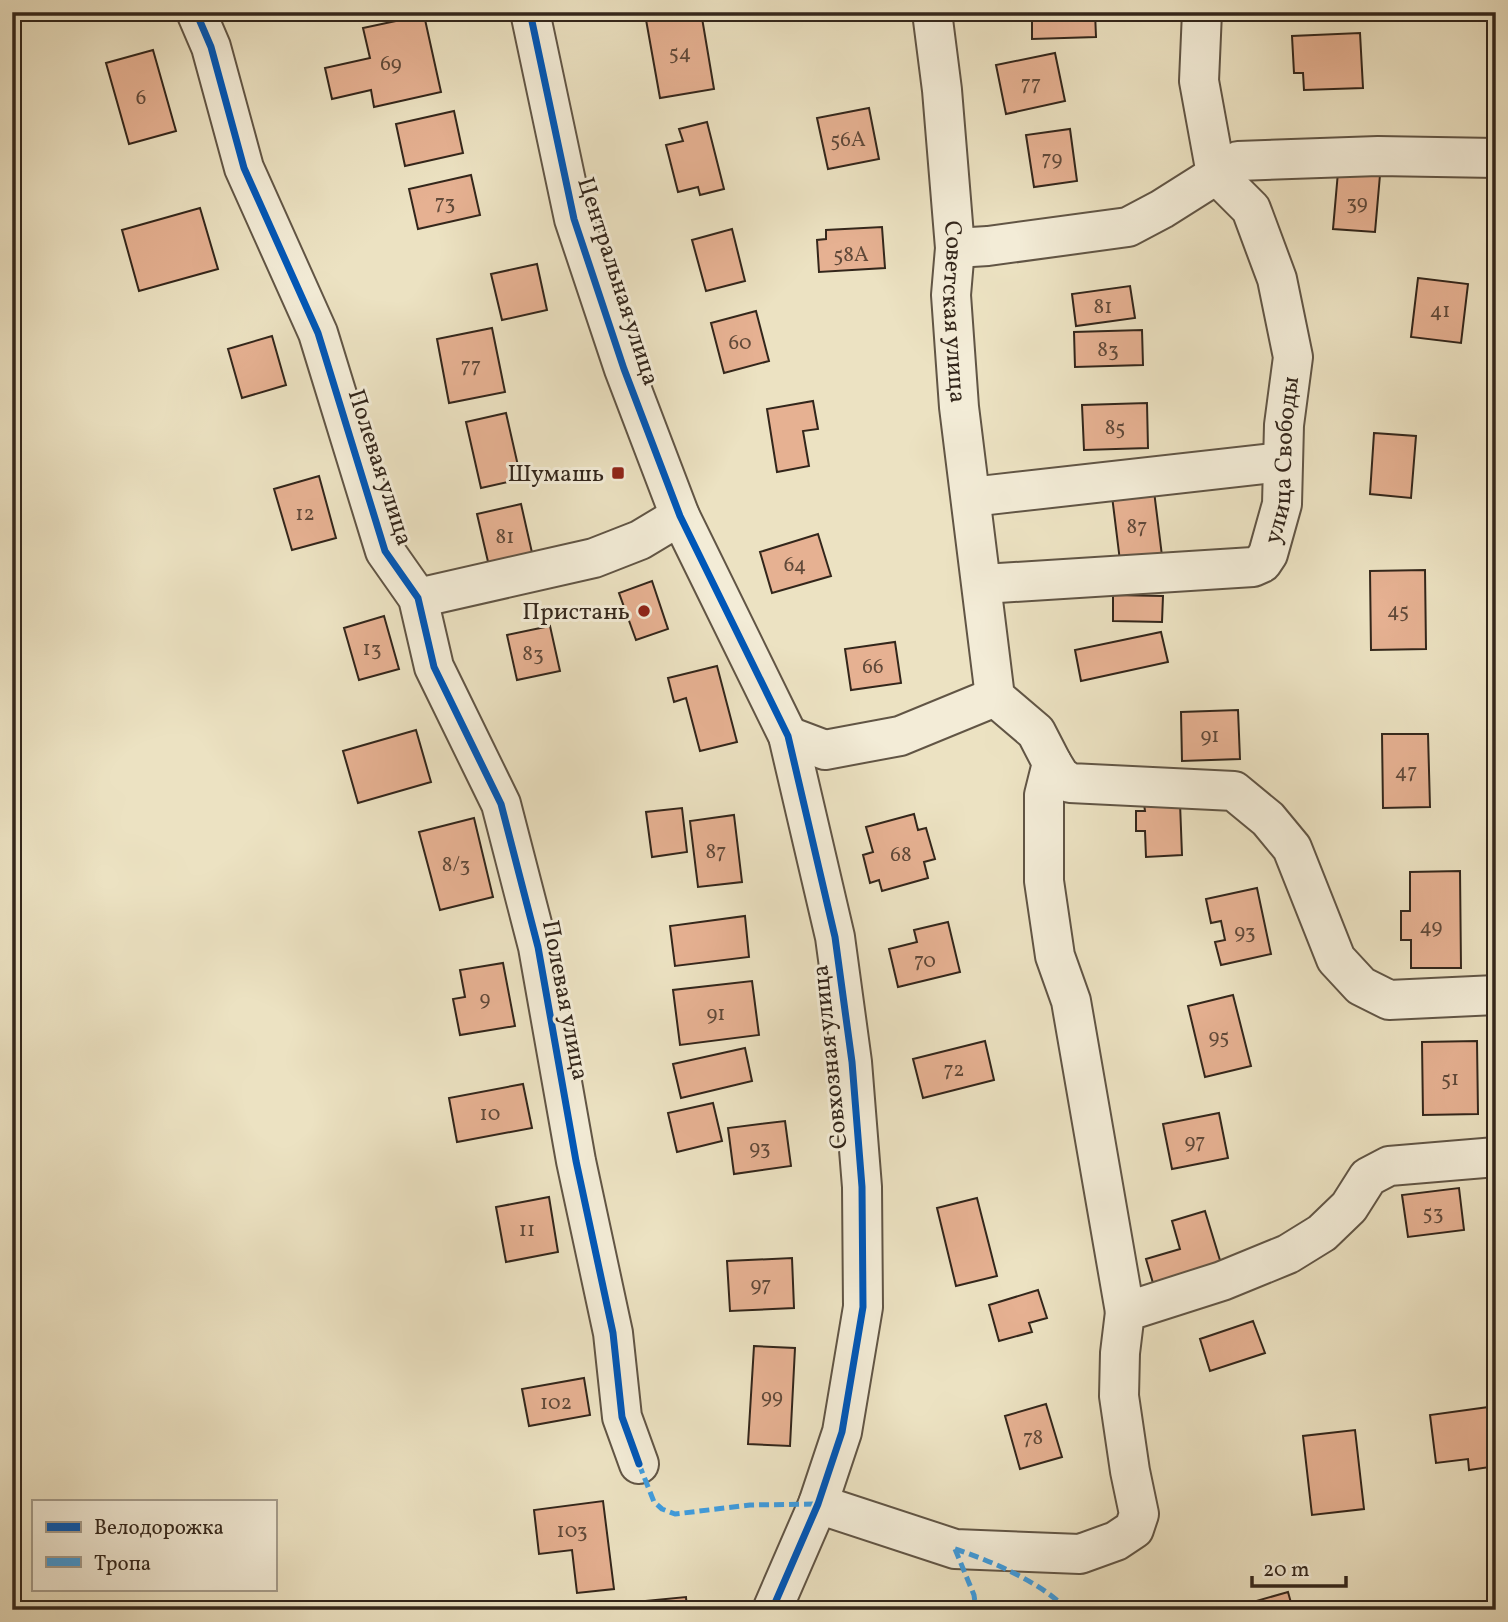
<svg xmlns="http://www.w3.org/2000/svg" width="1508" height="1622" viewBox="0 0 1508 1622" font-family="Vollkorn,serif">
  <rect width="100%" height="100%" fill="#ece2c2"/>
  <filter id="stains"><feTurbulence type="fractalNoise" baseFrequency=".00286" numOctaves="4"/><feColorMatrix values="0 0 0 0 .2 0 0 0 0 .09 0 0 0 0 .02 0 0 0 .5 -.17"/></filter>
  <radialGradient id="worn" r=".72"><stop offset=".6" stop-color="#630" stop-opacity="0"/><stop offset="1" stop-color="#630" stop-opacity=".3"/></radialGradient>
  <path fill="#e6b192" stroke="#33261b" stroke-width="2" d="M 659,12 L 701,12 L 714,89 L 660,98 L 645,14 Z
    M 1032,12 L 1095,12 L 1096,37 L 1032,39 Z
    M 424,15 L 441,92 L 374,107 L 371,90 L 332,99 L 325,68 L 370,58 L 363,28 Z
    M 1360,33 L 1363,88 L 1304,90 L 1303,73 L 1294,73 L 1292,36 Z
    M 153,50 L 176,131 L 129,144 L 106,63 Z
    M 1055,53 L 1065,101 L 1006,114 L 996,65 Z
    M 869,108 L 879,159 L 828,169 L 817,118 Z
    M 454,111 L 463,153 L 405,166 L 396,124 Z
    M 707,122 L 724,189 L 700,195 L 698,187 L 678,192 L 666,145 L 683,141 L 679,129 Z
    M 1070,129 L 1077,181 L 1034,187 L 1026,135 Z
    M 1338,172 L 1380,175 L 1375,232 L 1333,229 Z
    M 471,175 L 480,215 L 418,229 L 409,189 Z
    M 200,208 L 218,269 L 139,291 L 122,230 Z
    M 882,227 L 885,268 L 819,272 L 817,240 L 826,239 L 826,230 Z
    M 732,229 L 745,281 L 706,291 L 692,240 Z
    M 537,264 L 547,310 L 502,320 L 491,274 Z
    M 1418,278 L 1468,284 L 1461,343 L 1411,337 Z
    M 1130,286 L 1135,318 L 1076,326 L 1072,294 Z
    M 756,311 L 769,361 L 724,373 L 711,323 Z
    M 492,328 L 505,392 L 449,403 L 437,339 Z
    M 1142,330 L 1143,365 L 1075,367 L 1074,332 Z
    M 272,336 L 286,385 L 242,398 L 228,349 Z
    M 813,401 L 818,429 L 803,431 L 809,466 L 777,472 L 767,409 Z
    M 1147,403 L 1148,448 L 1084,450 L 1082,405 Z
    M 506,413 L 521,479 L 481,488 L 466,422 Z
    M 1374,433 L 1416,436 L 1411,498 L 1370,494 Z
    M 319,476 L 336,538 L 292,550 L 274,489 Z
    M 1154,491 L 1162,556 L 1120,561 L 1112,496 Z
    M 521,504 L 533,557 L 489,566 L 477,514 Z
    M 818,534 L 831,576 L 772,593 L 760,552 Z
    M 1425,570 L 1426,649 L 1371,650 L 1370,571 Z
    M 652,581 L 668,629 L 636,640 L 619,593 Z
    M 1113,595 L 1163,596 L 1162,622 L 1113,621 Z
    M 384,616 L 399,669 L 359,680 L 344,628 Z
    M 550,626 L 560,671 L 517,680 L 507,635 Z
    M 1161,632 L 1168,662 L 1081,681 L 1075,650 Z
    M 895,642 L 901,683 L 851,690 L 845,649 Z
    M 717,666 L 737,742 L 700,751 L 686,698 L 674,702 L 668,678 Z
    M 1238,710 L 1240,759 L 1182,761 L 1181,712 Z
    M 416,730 L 431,782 L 358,803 L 343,751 Z
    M 1382,734 L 1428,734 L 1430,807 L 1383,808 Z
    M 1180,803 L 1182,855 L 1146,857 L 1145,831 L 1136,831 L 1136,811 L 1145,811 L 1144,804 Z
    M 682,808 L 687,852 L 652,857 L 646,812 Z
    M 914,814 L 918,830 L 926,828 L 935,859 L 924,862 L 928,878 L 882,891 L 879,880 L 870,883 L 863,855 L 873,852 L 866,827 Z
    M 734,815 L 742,882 L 698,887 L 690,821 Z
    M 474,818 L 493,897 L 440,910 L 419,832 Z
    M 1460,871 L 1461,968 L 1411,968 L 1411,940 L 1401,940 L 1401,911 L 1410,911 L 1410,872 Z
    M 1257,888 L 1271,954 L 1221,965 L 1215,942 L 1225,940 L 1221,921 L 1211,923 L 1206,899 Z
    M 745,916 L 749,957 L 675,966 L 670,926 Z
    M 948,922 L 960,972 L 898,987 L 889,949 L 917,942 L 914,930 Z
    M 503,963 L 515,1026 L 460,1035 L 453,999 L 465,997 L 460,970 Z
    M 752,981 L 759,1035 L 680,1045 L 673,990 Z
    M 1233,995 L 1251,1066 L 1205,1077 L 1188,1006 Z
    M 985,1041 L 994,1080 L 923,1098 L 913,1059 Z
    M 1477,1041 L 1478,1114 L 1423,1115 L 1422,1042 Z
    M 745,1048 L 752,1081 L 681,1098 L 673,1064 Z
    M 523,1084 L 532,1128 L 457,1142 L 449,1098 Z
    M 713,1103 L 722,1141 L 677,1152 L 668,1113 Z
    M 1219,1113 L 1228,1158 L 1172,1169 L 1163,1124 Z
    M 785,1121 L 791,1166 L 734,1174 L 728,1128 Z
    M 1459,1188 L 1464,1230 L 1408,1237 L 1402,1195 Z
    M 549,1197 L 558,1252 L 506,1262 L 496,1207 Z
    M 977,1198 L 997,1276 L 956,1286 L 937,1208 Z
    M 1205,1211 L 1223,1270 L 1155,1290 L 1146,1259 L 1180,1249 L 1172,1221 Z
    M 792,1258 L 794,1308 L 730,1311 L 727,1261 Z
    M 1038,1290 L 1047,1318 L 1029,1323 L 1032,1332 L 999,1341 L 989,1305 Z
    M 1253,1321 L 1265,1353 L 1210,1371 L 1200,1339 Z
    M 754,1346 L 795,1348 L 790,1446 L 748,1444 Z
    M 584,1378 L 590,1415 L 529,1426 L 522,1389 Z
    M 1046,1404 L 1062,1457 L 1020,1469 L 1005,1416 Z
    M 1496,1406 L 1496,1455 L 1489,1456 L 1490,1467 L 1469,1470 L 1468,1459 L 1436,1463 L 1430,1415 Z
    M 1355,1430 L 1364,1509 L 1312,1515 L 1303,1436 Z
    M 603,1501 L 614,1589 L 577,1593 L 572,1550 L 539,1554 L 534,1510 Z
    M 1288,1592 L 1293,1610 L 1225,1610 Z
    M 686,1597 L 687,1610 L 594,1610 L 594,1606 Z"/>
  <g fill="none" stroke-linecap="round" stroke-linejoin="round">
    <defs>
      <g id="minor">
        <path d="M 196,12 L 211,47 L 244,168 L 318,333 L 385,551 L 418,598 L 434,667 L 501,804 L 538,947 L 576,1161 L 613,1333 L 622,1417 L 639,1464"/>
        <path d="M 530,12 L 574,219 L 624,369 L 680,516 L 788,736 L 835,937 L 852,1062 L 862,1187 L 863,1307 L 842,1432 L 818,1504 L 772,1610"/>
        <path id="s1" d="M 932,12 L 942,90 L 955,248 L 951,295 L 959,407 L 995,697 L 1036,732 L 1052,763 L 1044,795 L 1044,881 L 1055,956 L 1071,1001 L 1125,1312"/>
        <path d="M 955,248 L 988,246 L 1128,227 L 1162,209 L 1238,161 L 1378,156 L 1496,158"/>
        <path d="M 971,497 L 1283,462"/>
        <path id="s2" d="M 983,584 L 1253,567 L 1262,563 L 1268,554 L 1282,504 L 1284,425 L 1293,357 L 1277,279 L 1251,209 L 1216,174 L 1199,81 L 1202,12"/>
        <path d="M 418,598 L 594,558 L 640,540 L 680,516"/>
        <path d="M 788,736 L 825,750 L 900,736 L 995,697"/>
        <path d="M 1052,763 L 1060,776 L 1070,783 L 1234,791 L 1268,819 L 1292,848 L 1336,959 L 1361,986 L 1389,1000 L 1496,995"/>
        <path d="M 818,1504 L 955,1549 L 1080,1554 L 1116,1541 L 1134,1529 L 1139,1514 L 1130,1471 L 1119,1396 L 1120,1353 L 1125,1312 L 1222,1281 L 1288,1254 L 1322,1233 L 1349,1207 L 1368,1177 L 1389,1166 L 1496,1157"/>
      </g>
    </defs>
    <use href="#minor" stroke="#615545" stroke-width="42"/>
    <use href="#minor" stroke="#f3ecd7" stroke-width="38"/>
    <path stroke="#3e9cdf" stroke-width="5" stroke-dasharray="10 5" stroke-linecap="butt" d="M 639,1464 L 654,1502 L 662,1509 L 675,1514 L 750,1505 L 818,1504
      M 955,1549 C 989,1560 1043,1583 1067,1610
      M 955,1549 L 974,1595 L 976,1610"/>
    <defs>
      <path id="cycleway" d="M 196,12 L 211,47 L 244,168 L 318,333 L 385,551 L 418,598 L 434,667 L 501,804 L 538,947 L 576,1161 L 613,1333 L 622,1417 L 639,1464
        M 530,12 L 574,219 L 624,369 L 680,516 L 788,736 L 835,937 L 852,1062 L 862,1187 L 863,1307 L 842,1432 L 818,1504 L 772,1610"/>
    </defs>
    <use href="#cycleway" stroke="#f3ecd7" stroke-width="11"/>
    <use href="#cycleway" stroke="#0057b8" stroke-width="7"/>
  </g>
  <g fill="#8f2418" stroke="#f3ecd7" stroke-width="2.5">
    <rect x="611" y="466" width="14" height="14" rx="3.5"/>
    <circle cx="644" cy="611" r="7"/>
  </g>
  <g text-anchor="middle" stroke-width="6" stroke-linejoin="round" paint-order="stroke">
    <g font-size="21" fill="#604939">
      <text x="680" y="59">54</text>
      <text x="391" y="70">69</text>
      <text x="1031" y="90">77</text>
      <text x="141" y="104">6</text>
      <text x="848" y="146">56А</text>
      <text x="1052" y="165">79</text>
      <text x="445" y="209">73</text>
      <text x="1357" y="209">39</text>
      <text x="851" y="261">58А</text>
      <text x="1103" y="313">81</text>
      <text x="1440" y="317">41</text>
      <text x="740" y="349">60</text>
      <text x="1108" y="356">83</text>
      <text x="471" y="372">77</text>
      <text x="1115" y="434">85</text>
      <text x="305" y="520">12</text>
      <text x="1137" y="533">87</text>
      <text x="505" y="543">81</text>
      <text x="795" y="571">64</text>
      <text x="1398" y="617">45</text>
      <text x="372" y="655">13</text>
      <text x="533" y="660">83</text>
      <text x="873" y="673">66</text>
      <text x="1210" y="742">91</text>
      <text x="1406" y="778">47</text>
      <text x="716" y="858">87</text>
      <text x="901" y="861">68</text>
      <text x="456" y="871">8/3</text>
      <text x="1431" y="933">49</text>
      <text x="1245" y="938">93</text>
      <text x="925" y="967">70</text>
      <text x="485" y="1005">9</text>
      <text x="716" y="1020">91</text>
      <text x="1219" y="1043">95</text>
      <text x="954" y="1076">72</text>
      <text x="1450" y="1085">51</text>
      <text x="490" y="1120">10</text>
      <text x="1195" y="1148">97</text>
      <text x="760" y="1154">93</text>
      <text x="1433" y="1219">53</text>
      <text x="527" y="1236">11</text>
      <text x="761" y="1291">97</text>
      <text x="772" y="1403">99</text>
      <text x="556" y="1409">102</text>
      <text x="1033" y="1444">78</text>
      <text x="572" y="1537">103</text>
    </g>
    <g font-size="24" fill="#33261b" stroke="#f3ecd7">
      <text transform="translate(619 281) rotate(72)" y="8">Центральная улица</text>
      <text dy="8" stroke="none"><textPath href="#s1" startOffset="301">Советская улица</textPath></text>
      <text dy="8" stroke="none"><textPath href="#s2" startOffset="387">улица Свободы</textPath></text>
      <text transform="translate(381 467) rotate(72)" y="8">Полевая улица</text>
      <text transform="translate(566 1000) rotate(79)" y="8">Полевая улица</text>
      <text transform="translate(829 1057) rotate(-96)" y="8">Совхозная улица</text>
    </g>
    <g font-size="24" fill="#33261b" stroke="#f3ecd7" text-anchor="end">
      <text x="604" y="481">Шумашь</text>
      <text x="630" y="619">Пристань</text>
    </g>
  </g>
  <rect width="1508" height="1622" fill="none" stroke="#ece2c2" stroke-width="42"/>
  <rect x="14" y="14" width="1480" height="1594" fill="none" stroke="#33261b" stroke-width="3.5"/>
  <rect x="21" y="21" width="1466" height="1580" fill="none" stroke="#33261b" stroke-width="2"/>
  <rect x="32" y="1500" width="245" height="91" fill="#f3ecd7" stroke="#a69d8c" stroke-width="2"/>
  <rect x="46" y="1522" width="35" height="10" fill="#0057b8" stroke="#a69d8c" stroke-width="2"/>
  <text x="94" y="1534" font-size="21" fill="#33261b">Велодорожка</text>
  <rect x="46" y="1557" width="35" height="10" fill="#3e9cdf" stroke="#a69d8c" stroke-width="2"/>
  <text x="94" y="1570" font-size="21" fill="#33261b">Тропа</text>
  <path d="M1252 1576v10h94v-10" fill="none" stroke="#33261b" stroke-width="3.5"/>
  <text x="1263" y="1576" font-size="21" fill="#33261b" stroke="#f3ecd7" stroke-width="5" paint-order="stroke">20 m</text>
  <rect width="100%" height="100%" filter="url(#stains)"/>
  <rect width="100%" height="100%" fill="url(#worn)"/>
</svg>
